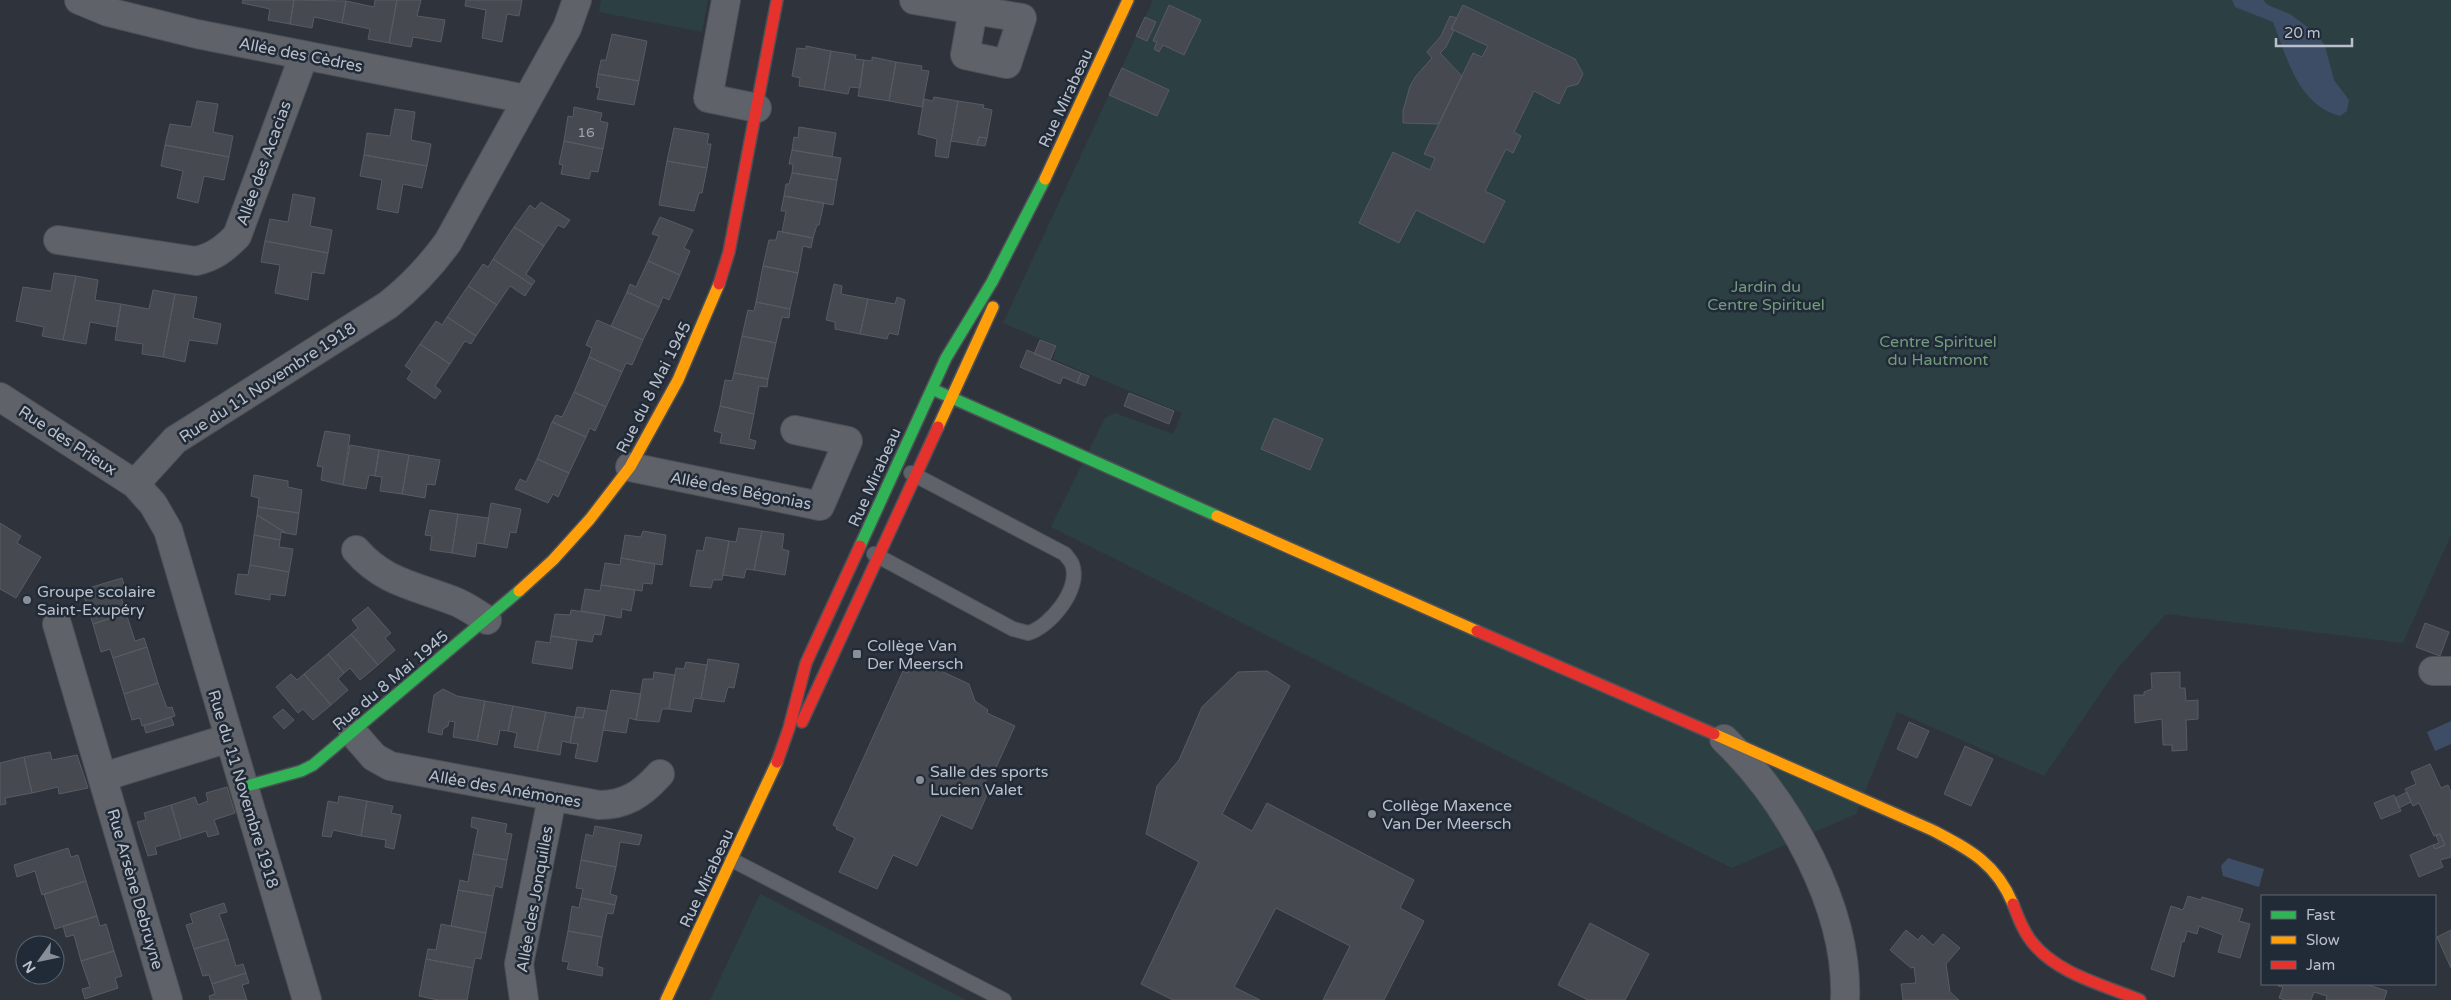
<svg xmlns="http://www.w3.org/2000/svg" width="2451" height="1000" viewBox="0 0 2451 1000" font-family="'Varela Round',sans-serif">
  <rect width="100%" height="100%" fill="#2f343c"/>
  <path fill="#2c3f43" d="M 601,0 L 708,0 L 702,32 L 599,12 Z
    M 1153,0 L 2451,0 L 2451,535 L 2403,643 L 2166,614 L 2117,669 L 2044,776 L 1897,712 L 1856,814 L 1732,868 L 1051,527 L 1105,418 L 1115,413 L 1173,434 L 1182,413 L 1053,359 L 1057,346 L 1003,323 Z
    M 760,894 L 966,1000 L 710,1000 Z"/>
  <path fill="#3e4d66" d="M 2232,0 L 2263,0 L 2268,5 L 2290,14 L 2318,35 L 2325,46 L 2334,80 L 2349,100 L 2347,111 L 2340,116 C 2298,105 2287,58 2273,22 L 2235,7 Z
    M 2451,721 L 2451,744 L 2435,751 L 2427,732 Z
    M 2228,858 L 2264,869 L 2259,887 L 2223,876 L 2221,866 Z"/>
  <path fill="#464a50" stroke="#575b63" d="M 243,0 L 294,0 L 290,24 L 268,20 L 270,9 L 242,3 Z
    M 294,0 L 346,1 L 342,23 L 314,17 L 312,28 L 290,24 Z
    M 375,0 L 397,0 L 389,43 L 368,39 L 370,29 L 342,23 L 346,1 L 374,7 Z
    M 397,0 L 421,0 L 417,16 L 445,20 L 441,42 L 413,37 L 411,47 L 389,43 Z
    M 466,0 L 522,0 L 519,16 L 507,14 L 502,42 L 482,38 L 486,10 L 465,6 Z
    M 1169,5 L 1201,20 L 1184,55 L 1163,45 L 1159,52 L 1154,49 L 1157,42 L 1153,41 Z
    M 1463,5 L 1575,59 L 1583,74 L 1578,84 L 1567,87 L 1559,104 L 1534,91 L 1514,132 L 1521,136 L 1513,153 L 1506,149 L 1485,191 L 1505,201 L 1484,243 L 1416,210 L 1399,243 L 1359,223 L 1393,152 L 1430,170 L 1435,158 L 1424,154 L 1473,53 L 1482,57 L 1488,46 L 1451,29 Z
    M 1450,16 L 1457,18 L 1451,29 L 1454,30 L 1446,47 L 1440,53 L 1462,76 L 1439,124 L 1403,123 L 1403,111 L 1410,86 L 1416,76 L 1432,58 L 1427,52 L 1441,36 Z
    M 1145,17 L 1156,22 L 1147,41 L 1136,36 Z
    M 612,34 L 647,41 L 639,81 L 598,74 L 601,60 L 606,60 Z
    M 806,46 L 831,51 L 824,90 L 799,86 L 800,78 L 792,76 L 797,48 L 806,49 Z
    M 831,51 L 856,55 L 855,59 L 864,60 L 860,88 L 850,87 L 848,94 L 824,90 Z
    M 872,57 L 896,62 L 889,101 L 858,96 L 864,60 L 872,61 Z
    M 896,62 L 922,66 L 921,70 L 929,71 L 922,107 L 889,101 Z
    M 1122,68 L 1169,90 L 1157,116 L 1109,95 Z
    M 598,74 L 639,81 L 634,105 L 597,99 L 600,88 L 596,87 Z
    M 934,97 L 958,101 L 948,158 L 935,156 L 937,139 L 918,134 L 924,99 L 933,101 Z
    M 197,101 L 218,104 L 213,132 L 233,136 L 229,157 L 165,145 L 170,124 L 191,127 Z
    M 958,101 L 984,105 L 983,108 L 992,110 L 987,138 L 979,137 L 977,145 L 951,141 Z
    M 574,107 L 602,113 L 600,121 L 608,123 L 603,149 L 564,141 L 568,116 L 573,117 Z
    M 395,109 L 415,112 L 411,140 L 431,144 L 427,166 L 364,155 L 367,133 L 390,136 Z
    M 799,127 L 836,133 L 832,157 L 792,150 L 794,137 L 798,138 Z
    M 674,128 L 709,134 L 707,144 L 711,144 L 707,168 L 667,161 Z
    M 979,137 L 987,138 L 985,146 L 977,145 Z
    M 564,141 L 603,149 L 598,172 L 591,171 L 589,179 L 561,174 L 563,165 L 559,164 Z
    M 165,145 L 229,157 L 224,180 L 204,176 L 198,203 L 177,198 L 183,171 L 161,166 Z
    M 792,150 L 841,158 L 837,180 L 792,173 L 793,164 L 789,164 Z
    M 364,155 L 427,166 L 422,188 L 403,184 L 398,213 L 377,209 L 382,180 L 360,176 Z
    M 667,161 L 707,168 L 702,193 L 699,193 L 694,211 L 659,205 Z
    M 792,173 L 837,180 L 833,205 L 784,196 L 786,184 L 789,184 Z
    M 293,194 L 315,198 L 310,226 L 332,230 L 328,253 L 265,241 L 270,219 L 288,222 Z
    M 784,196 L 824,203 L 819,225 L 817,225 L 813,238 L 782,232 L 786,211 L 781,211 Z
    M 541,202 L 570,220 L 564,228 L 558,225 L 544,246 L 514,227 L 530,205 L 535,209 Z
    M 660,217 L 693,230 L 684,248 L 690,251 L 680,275 L 648,261 L 659,236 L 652,234 Z
    M 514,227 L 544,246 L 526,274 L 535,281 L 532,285 L 493,259 Z
    M 778,231 L 813,238 L 811,248 L 803,246 L 798,273 L 763,266 L 769,240 L 776,240 Z
    M 265,241 L 328,253 L 324,274 L 312,272 L 308,300 L 275,293 L 280,265 L 261,262 Z
    M 493,259 L 532,285 L 525,296 L 510,286 L 497,305 L 468,286 L 483,264 L 488,267 Z
    M 648,261 L 680,275 L 669,300 L 663,297 L 659,307 L 627,292 L 630,284 L 636,287 Z
    M 763,266 L 798,273 L 790,309 L 756,302 Z
    M 54,273 L 76,276 L 63,340 L 42,336 L 44,327 L 16,321 L 23,287 L 51,291 Z
    M 76,276 L 98,280 L 95,300 L 121,304 L 117,327 L 90,322 L 86,344 L 63,340 Z
    M 834,284 L 842,286 L 841,294 L 868,299 L 860,334 L 835,329 L 835,322 L 826,320 Z
    M 468,286 L 497,305 L 476,336 L 447,317 Z
    M 153,290 L 175,294 L 163,357 L 142,354 L 143,344 L 115,340 L 121,304 L 149,309 Z
    M 627,292 L 659,307 L 643,340 L 611,326 Z
    M 175,294 L 197,297 L 193,318 L 221,324 L 217,344 L 189,340 L 185,362 L 163,357 Z
    M 897,297 L 905,300 L 898,335 L 889,333 L 887,339 L 860,334 L 868,299 L 895,304 Z
    M 756,302 L 790,309 L 789,318 L 782,317 L 776,343 L 742,336 L 748,310 L 754,311 Z
    M 447,317 L 476,336 L 471,344 L 465,341 L 450,364 L 420,344 L 436,321 L 442,325 Z
    M 597,320 L 643,340 L 632,365 L 626,363 L 622,372 L 589,357 L 592,348 L 586,345 Z
    M 742,336 L 776,343 L 768,379 L 734,373 Z
    M 1040,340 L 1056,346 L 1050,360 L 1034,354 Z
    M 420,344 L 450,364 L 435,386 L 441,391 L 435,399 L 407,379 L 412,371 L 405,366 Z
    M 1027,350 L 1081,373 L 1077,383 L 1063,377 L 1060,384 L 1020,367 Z
    M 589,357 L 622,372 L 606,407 L 574,392 Z
    M 734,373 L 768,379 L 767,387 L 759,386 L 754,414 L 720,406 L 725,380 L 732,381 Z
    M 1081,373 L 1089,376 L 1085,386 L 1077,383 Z
    M 574,392 L 606,407 L 595,431 L 590,428 L 586,437 L 552,422 L 556,415 L 562,417 Z
    M 1129,393 L 1174,411 L 1169,424 L 1124,406 Z
    M 720,406 L 754,414 L 749,439 L 756,441 L 754,449 L 720,443 L 722,433 L 714,431 Z
    M 1274,418 L 1323,439 L 1310,470 L 1261,449 Z
    M 552,422 L 586,437 L 569,473 L 537,459 Z
    M 325,431 L 350,435 L 343,485 L 321,480 L 323,467 L 317,466 Z
    M 350,445 L 379,450 L 375,476 L 369,475 L 366,489 L 343,485 Z
    M 379,450 L 409,455 L 402,494 L 380,491 L 382,477 L 375,476 Z
    M 409,455 L 440,460 L 435,485 L 427,484 L 425,498 L 402,494 Z
    M 537,459 L 569,473 L 558,497 L 553,494 L 548,503 L 515,489 L 520,479 L 526,482 Z
    M 254,475 L 288,481 L 288,487 L 302,490 L 299,513 L 258,507 L 259,498 L 251,496 Z
    M 491,503 L 521,509 L 516,533 L 510,532 L 507,548 L 484,544 Z
    M 258,507 L 299,513 L 296,535 L 286,533 L 257,515 Z
    M 430,510 L 458,514 L 452,553 L 430,550 L 432,536 L 425,535 Z
    M 458,514 L 489,518 L 484,544 L 477,543 L 475,557 L 452,553 Z
    M 257,515 L 286,533 L 281,532 L 280,540 L 254,535 Z
    M 0,523 L 21,536 L 17,543 L 41,557 L 16,598 L 0,589 Z
    M 739,528 L 762,531 L 754,570 L 746,569 L 744,578 L 723,575 L 729,541 L 736,542 Z
    M 643,531 L 666,535 L 662,565 L 621,558 L 625,535 L 641,537 Z
    M 762,531 L 784,534 L 782,549 L 789,551 L 785,575 L 754,570 Z
    M 254,535 L 280,540 L 279,547 L 293,549 L 289,572 L 250,565 Z
    M 706,537 L 729,541 L 722,580 L 713,580 L 711,588 L 690,586 L 697,550 L 703,551 Z
    M 621,558 L 655,564 L 652,584 L 643,583 L 642,591 L 601,585 L 605,563 L 620,565 Z
    M 250,565 L 289,572 L 285,596 L 270,594 L 270,600 L 235,594 L 238,574 L 248,575 Z
    M 122,578 L 125,588 L 119,591 L 126,613 L 93,624 L 82,590 Z
    M 601,585 L 635,590 L 631,611 L 622,609 L 621,618 L 581,611 L 585,589 L 600,591 Z
    M 368,607 L 391,633 L 385,638 L 395,650 L 378,665 L 351,634 L 358,628 L 352,620 Z
    M 571,610 L 605,615 L 601,635 L 594,634 L 592,642 L 551,636 L 555,614 L 570,615 Z
    M 126,613 L 135,641 L 144,638 L 147,647 L 113,658 L 110,649 L 101,652 L 93,624 Z
    M 2425,623 L 2449,632 L 2440,656 L 2416,647 Z
    M 351,634 L 378,665 L 360,680 L 350,668 L 344,673 L 328,654 Z
    M 551,636 L 577,640 L 572,669 L 532,663 L 536,641 L 550,643 Z
    M 147,647 L 158,683 L 124,694 L 113,658 Z
    M 328,654 L 344,673 L 338,679 L 348,690 L 331,705 L 304,674 Z
    M 708,659 L 739,664 L 734,688 L 728,687 L 724,702 L 701,699 Z
    M 686,662 L 707,665 L 701,699 L 694,698 L 691,712 L 669,709 L 676,668 L 684,669 Z
    M 926,664 L 969,684 L 975,701 L 988,710 L 987,713 L 1015,726 L 993,774 L 989,773 L 984,785 L 990,788 L 972,829 L 941,815 L 917,866 L 893,855 L 877,889 L 839,872 L 855,838 L 836,829 L 837,827 L 833,825 L 903,671 L 908,673 L 910,669 Z
    M 1267,671 L 1290,686 L 1222,814 L 1252,831 L 1267,803 L 1414,880 L 1400,908 L 1424,921 L 1384,1000 L 1323,1000 L 1350,946 L 1276,908 L 1234,987 L 1260,1000 L 1173,1000 L 1141,984 L 1199,862 L 1146,834 L 1157,786 L 1179,760 L 1202,707 L 1238,672 Z
    M 654,672 L 675,675 L 669,709 L 662,709 L 659,722 L 636,720 L 643,679 L 653,679 Z
    M 2180,672 L 2180,688 L 2185,688 L 2186,701 L 2198,700 L 2198,719 L 2186,720 L 2187,750 L 2172,751 L 2172,745 L 2163,745 L 2162,719 L 2135,723 L 2134,695 L 2144,695 L 2144,692 L 2152,689 L 2151,673 Z
    M 291,674 L 297,680 L 304,674 L 331,705 L 313,720 L 303,709 L 298,713 L 276,687 Z
    M 158,683 L 167,708 L 172,707 L 175,716 L 142,726 L 140,718 L 132,720 L 124,694 Z
    M 443,689 L 457,696 L 485,701 L 477,741 L 453,737 L 455,722 L 449,721 L 448,726 L 443,729 L 442,735 L 428,732 L 434,695 Z
    M 611,690 L 641,694 L 636,720 L 629,718 L 626,733 L 603,730 Z
    M 485,701 L 513,706 L 508,731 L 500,730 L 497,745 L 477,741 Z
    M 513,706 L 546,712 L 537,751 L 514,747 L 517,733 L 508,731 Z
    M 577,707 L 585,708 L 583,718 L 575,717 Z
    M 585,708 L 607,711 L 597,762 L 575,758 L 578,744 L 570,743 L 575,717 L 583,718 Z
    M 283,709 L 294,720 L 284,729 L 273,717 Z
    M 546,712 L 575,717 L 570,743 L 562,741 L 560,755 L 537,751 Z
    M 171,717 L 174,725 L 146,733 L 144,726 Z
    M 1909,722 L 1929,731 L 1917,758 L 1897,749 Z
    M 1965,746 L 1993,759 L 1971,806 L 1944,794 Z
    M 50,752 L 52,760 L 77,755 L 88,788 L 59,794 L 58,787 L 32,793 L 24,757 Z
    M 24,757 L 32,793 L 5,798 L 6,804 L 0,805 L 0,763 Z
    M 2430,764 L 2441,788 L 2448,785 L 2451,792 L 2451,857 L 2440,860 L 2443,867 L 2419,877 L 2410,855 L 2433,845 L 2435,849 L 2445,845 L 2440,834 L 2434,836 L 2419,803 L 2413,806 L 2405,789 L 2416,784 L 2411,772 Z
    M 227,787 L 235,813 L 214,820 L 219,834 L 208,837 L 206,831 L 181,839 L 171,805 L 195,797 L 198,805 L 208,801 L 206,793 Z
    M 2407,792 L 2411,802 L 2399,808 L 2395,798 Z
    M 2394,795 L 2401,811 L 2381,819 L 2374,803 Z
    M 339,796 L 367,801 L 361,836 L 333,830 L 331,837 L 322,836 L 328,801 L 338,803 Z
    M 367,801 L 393,806 L 391,813 L 401,815 L 394,849 L 385,847 L 386,840 L 361,836 Z
    M 171,805 L 181,839 L 155,847 L 157,854 L 148,856 L 137,822 L 146,820 L 144,813 Z
    M 472,817 L 507,824 L 505,833 L 512,834 L 507,860 L 473,854 L 478,829 L 471,827 Z
    M 595,826 L 642,835 L 639,845 L 620,842 L 616,867 L 581,860 L 586,834 L 593,836 Z
    M 2440,834 L 2445,845 L 2435,849 L 2433,845 L 2439,843 L 2436,835 Z
    M 68,848 L 71,857 L 78,855 L 86,881 L 42,895 L 35,871 L 17,877 L 14,865 Z
    M 473,854 L 507,860 L 502,888 L 495,886 L 493,896 L 458,890 L 460,880 L 468,882 Z
    M 581,860 L 616,867 L 610,894 L 617,896 L 615,905 L 581,898 L 583,889 L 576,888 Z
    M 86,881 L 97,916 L 55,929 L 44,894 Z
    M 458,890 L 493,896 L 486,933 L 451,926 Z
    M 2188,896 L 2201,900 L 2202,897 L 2243,909 L 2239,921 L 2250,924 L 2240,958 L 2218,952 L 2223,935 L 2199,926 L 2197,934 L 2187,931 L 2184,942 L 2182,941 L 2174,977 L 2151,969 L 2171,906 L 2183,910 Z
    M 581,898 L 615,905 L 613,914 L 607,913 L 602,937 L 568,931 L 572,906 L 579,908 Z
    M 224,903 L 227,912 L 219,914 L 228,939 L 194,949 L 186,925 L 193,923 L 190,914 Z
    M 97,916 L 100,926 L 106,924 L 114,951 L 81,961 L 74,935 L 66,937 L 63,926 Z
    M 1590,923 L 1649,954 L 1625,1000 L 1588,1000 L 1558,985 Z
    M 441,924 L 486,933 L 481,959 L 475,958 L 473,968 L 426,959 L 428,949 L 436,950 Z
    M 1906,930 L 1918,940 L 1922,935 L 1933,945 L 1943,934 L 1960,948 L 1946,964 L 1950,992 L 1959,1000 L 1903,1000 L 1901,984 L 1916,983 L 1914,967 L 1911,968 L 1890,950 Z
    M 2451,930 L 2451,968 L 2437,937 Z
    M 568,931 L 602,937 L 597,966 L 603,968 L 602,976 L 567,969 L 569,962 L 562,961 Z
    M 228,939 L 236,966 L 243,964 L 246,973 L 212,984 L 209,975 L 203,976 L 194,949 Z
    M 114,951 L 122,976 L 115,978 L 118,988 L 85,999 L 82,989 L 90,987 L 81,961 Z
    M 426,959 L 473,968 L 467,1000 L 438,1000 L 419,996 Z
    M 246,973 L 249,983 L 242,985 L 247,1000 L 210,1000 L 209,996 L 215,994 L 212,984 Z
    M 2279,984 L 2365,984 L 2387,991 L 2384,1000 L 2326,1000 L 2327,996 L 2314,992 L 2311,1000 L 2285,1000 L 2279,998 L 2283,987 L 2278,986 Z"/>
  <g fill="none" stroke-linecap="round" stroke-linejoin="round">
    <defs>
      <path id="lane" d="M 874,554 L 1013,629 L 1028,633 C 1050,627 1082,588 1072,564 C 1071,561 1067,557 1065,554 L 911,473
        M 732,860 L 1004,1000"/>
      <path id="street" d="M 79,0 L 108,12 L 197,34 L 526,99
        M 726,0 L 708,98 L 757,108
        M 914,0 L 1022,18 L 1007,64 L 965,55 L 973,10
        M 58,240 L 196,261 C 214,257 224,249 237,236 L 304,55
        M 0,397 L 135,484 L 153,504 L 168,530 L 307,1000
        M 630,467 L 820,506 L 848,441 L 795,430
        M 135,484 L 175,440 L 388,305 C 412,286 430,267 448,242 L 554,51 L 567,28 L 577,0
        M 356,550 C 383,582 416,586 454,601 C 465,605 476,613 487,620
        M 57,624 L 168,1000
        M 2433,671 L 2451,671
        M 353,733 L 374,757 L 390,766 L 599,805 C 626,805 642,794 660,774
        M 1724,739 C 1789,801 1849,909 1845,1000
        M 103,777 L 229,738
        M 524,1000 L 519,964 L 552,798"/>
      <path id="fast" d="M 932,389 L 1217,516
        M 860,546 L 946,358 L 992,282 L 1045,179
        M 243,787 L 301,771 L 313,765 L 519,591"/>
      <path id="slow" d="M 1045,179 L 1128,0
        M 938,427 L 993,307
        M 1217,516 L 1477,631
        M 519,591 L 553,560 L 590,519 L 630,467 L 678,380 L 719,284
        M 1714,734 L 1932,830 C 1970,850 1996,863 2013,904
        M 666,1000 L 777,762"/>
      <path id="jam" d="M 719,284 L 729,252 L 777,0
        M 1477,631 L 1714,734
        M 802,722 L 938,427
        M 777,762 L 789,728 L 806,663 L 860,546
        M 2013,904 C 2018,917 2023,931 2032,942 C 2057,974 2104,985 2140,1000"/>
    </defs>
    <use href="#lane" stroke="#4d5057" stroke-width="16"/>
    <use href="#street" stroke="#4d5057" stroke-width="30"/>
    <use href="#fast" stroke="#4d5057" stroke-width="14"/>
    <use href="#slow" stroke="#4d5057" stroke-width="14"/>
    <use href="#jam" stroke="#4d5057" stroke-width="14"/>
    <use href="#lane" stroke="#5f6269" stroke-width="14"/>
    <use href="#street" stroke="#5f6269" stroke-width="28"/>
    <use href="#fast" stroke="#30b455" stroke-width="11"/>
    <use href="#slow" stroke="#ff9f0a" stroke-width="11"/>
    <use href="#jam" stroke="#e5322d" stroke-width="11"/>
  </g>
  <g fill="#898f99" stroke="#212a37" stroke-width="2">
    <circle cx="27" cy="600" r="5"/>
    <rect x="852" y="649" width="10" height="10" rx="2.5"/>
    <circle cx="920" cy="780" r="5"/>
    <circle cx="1372" cy="814" r="5"/>
  </g>
  <g text-anchor="middle" stroke-width="5" stroke-linejoin="round" paint-order="stroke">
    <g font-size="14" fill="#9da2ac">
      <text x="586" y="137">16</text>
    </g>
    <g font-size="16" fill="#bac0cb" stroke="#212a37">
      <text transform="translate(301 54) rotate(11)" y="6">Allée des Cèdres</text>
      <text transform="translate(1065 98) rotate(-65)" y="6">Rue Mirabeau</text>
      <text transform="translate(263 163) rotate(-70)" y="6">Allée des Acacias</text>
      <text transform="translate(267 382) rotate(-33)" y="6">Rue du 11 Novembre 1918</text>
      <text transform="translate(653 387) rotate(-63)" y="6">Rue du 8 Mai 1945</text>
      <text transform="translate(68 440) rotate(33)" y="6">Rue des Prieux</text>
      <text transform="translate(874 477) rotate(-66)" y="6">Rue Mirabeau</text>
      <text transform="translate(741 490) rotate(11)" y="6">Allée des Bégonias</text>
      <text transform="translate(390 680) rotate(-40)" y="6">Rue du 8 Mai 1945</text>
      <text transform="translate(505 788) rotate(10)" y="6">Allée des Anémones</text>
      <text transform="translate(244 789) rotate(73)" y="6">Rue du 11 Novembre 1918</text>
      <text transform="translate(706 878) rotate(-65)" y="6">Rue Mirabeau</text>
      <text transform="translate(136 889) rotate(74)" y="6">Rue Arsène Debruyne</text>
      <text transform="translate(534 899) rotate(-80)" y="6">Allée des Jonquilles</text>
    </g>
    <g font-size="16" fill="#729b7c" stroke="#212a37">
      <text x="1766" y="292">Jardin du<tspan x="1766" dy="18">Centre Spirituel</tspan></text>
      <text x="1938" y="347">Centre Spirituel<tspan x="1938" dy="18">du Hautmont</tspan></text>
    </g>
    <g font-size="16" fill="#bac0cb" stroke="#212a37" text-anchor="start">
      <text x="37" y="597">Groupe scolaire<tspan x="37" dy="18">Saint-Exupéry</tspan></text>
      <text x="867" y="651">Collège Van<tspan x="867" dy="18">Der Meersch</tspan></text>
      <text x="930" y="777">Salle des sports<tspan x="930" dy="18">Lucien Valet</tspan></text>
      <text x="1382" y="811">Collège Maxence<tspan x="1382" dy="18">Van Der Meersch</tspan></text>
    </g>
  </g>
  <rect x="2261" y="895" width="175" height="90" fill="#212a37" stroke="#5e6672"/>
  <rect x="2271" y="911" width="25" height="8" fill="#30b455" stroke="#5e6672"/>
  <text x="2306" y="920" font-size="15" fill="#bac0cb">Fast</text>
  <rect x="2271" y="936" width="25" height="8" fill="#ff9f0a" stroke="#5e6672"/>
  <text x="2306" y="945" font-size="15" fill="#bac0cb">Slow</text>
  <rect x="2271" y="961" width="25" height="8" fill="#e5322d" stroke="#5e6672"/>
  <text x="2306" y="970" font-size="15" fill="#bac0cb">Jam</text>
  <g transform="translate(40 960) rotate(237)"><circle r="24" fill="#212a37" stroke="#5e6672"/>
  <path d="M0-4L9 19L0 12L-9 19Z" fill="#898f99"/>
  <text y="-8" font-size="14" font-weight="bold" text-anchor="middle" fill="#bac0cb">N</text>
  </g>
  <path d="M2276 38v8h76v-8" fill="none" stroke="#bac0cb" stroke-width="2.5"/>
  <text x="2284" y="38" font-size="15" fill="#bac0cb" stroke="#212a37" stroke-width="4" paint-order="stroke">20 m</text>
</svg>
